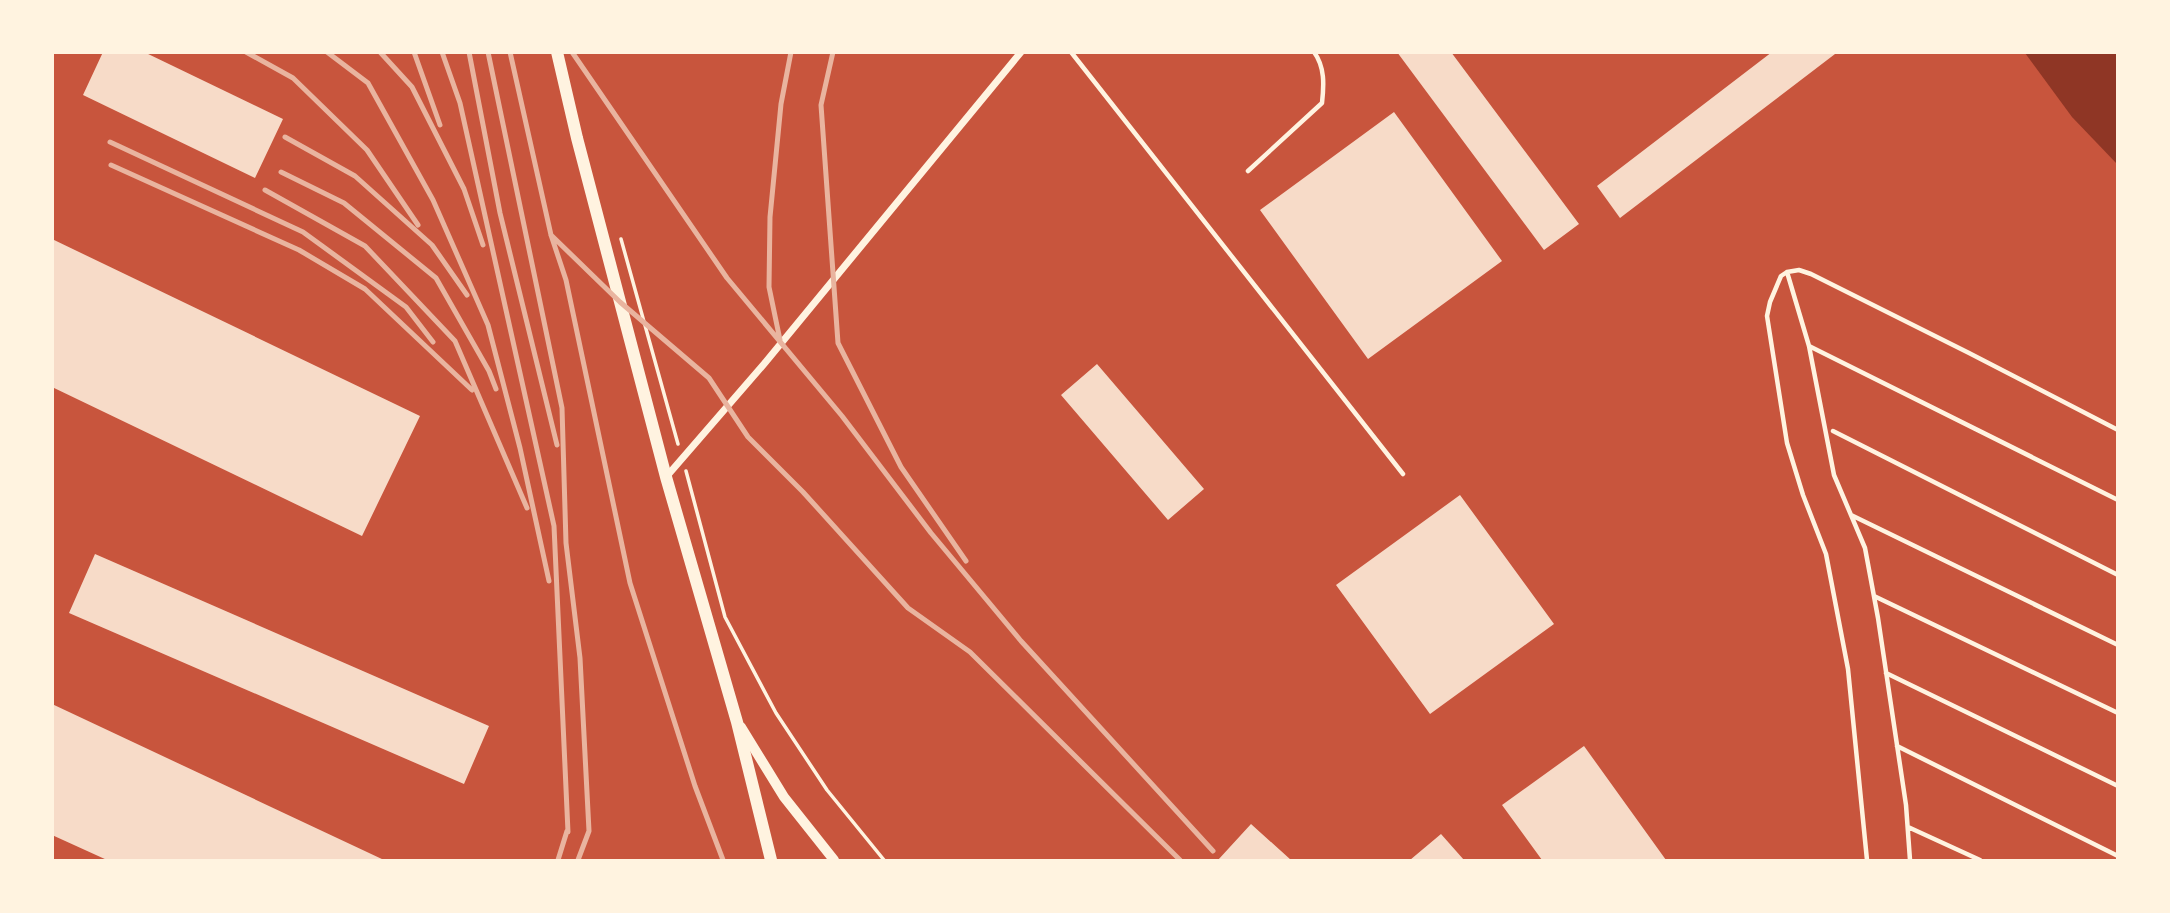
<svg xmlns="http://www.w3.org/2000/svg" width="2170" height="913" viewBox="0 0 2170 913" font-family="'DM Sans',sans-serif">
  <rect width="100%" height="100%" fill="#c8553d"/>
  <path fill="#8f3625" d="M 2025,53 L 2117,53 L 2117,164 L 2072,117 Z"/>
  <path fill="#f7dbc8" d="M 103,52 L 144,52 L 283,119 L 255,178 L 83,95 Z
    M 1397,52 L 1451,52 L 1579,224 L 1544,250 Z
    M 1772,52 L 1833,52 L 1835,54 L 1620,218 L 1597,186 Z
    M 1394,112 L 1502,261 L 1368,359 L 1260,210 Z
    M 52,239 L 420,416 L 362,536 L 52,387 Z
    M 1097,364 L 1204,489 L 1168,520 L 1061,395 Z
    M 1460,495 L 1554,624 L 1430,714 L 1336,585 Z
    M 95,554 L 489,726 L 464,784 L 69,613 Z
    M 52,704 L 384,860 L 107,860 L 52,835 Z
    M 1584,746 L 1666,860 L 1542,860 L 1502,805 Z
    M 1251,824 L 1291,860 L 1218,860 Z
    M 1441,834 L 1464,860 L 1410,860 Z"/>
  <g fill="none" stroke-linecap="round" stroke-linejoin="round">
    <path stroke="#fff3e0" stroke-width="3.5" d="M 621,239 L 678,444
      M 686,471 L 725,617 L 776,713 L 827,790 L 884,860"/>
    <path stroke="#fff3e0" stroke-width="4.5" d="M 1071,52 L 1403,474
      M 1248,171 L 1322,103 C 1324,85 1325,67 1314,52
      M 1787,272 L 1809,346 L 1834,475 L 1865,548 L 1878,618 L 1906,805 L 1910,860
      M 1809,346 L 2118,500
      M 1833,431 L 2118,575
      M 1851,515 L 2118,645
      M 1874,596 L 2118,713
      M 1886,673 L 2118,786
      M 1897,746 L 2118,856
      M 1908,827 L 1980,860
      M 1867,860 L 1848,669 L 1826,554 L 1803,495 L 1787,443 L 1767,316 L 1770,302 L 1781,276 L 1787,272 L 1799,270 L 1811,274 L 1969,353 L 2118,430"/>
    <path stroke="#fff3e0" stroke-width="7" d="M 667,476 L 764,364 L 1021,52"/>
    <path stroke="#fff3e0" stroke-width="10" d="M 741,727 L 784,797 L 834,860"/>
    <path stroke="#fff3e0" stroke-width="12" d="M 557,52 L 577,138 L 666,477 L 737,722 L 771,860"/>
    <path stroke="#e9b49f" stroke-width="5" d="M 246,52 L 293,78 L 367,150 L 418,225
      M 327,52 L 368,83 L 433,200 L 488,325 L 520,448 L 549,581
      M 380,52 L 412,87 L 464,189 L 483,245
      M 414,52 L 440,125
      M 442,52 L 460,103 L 554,526 L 568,832
      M 469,52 L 500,213 L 557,445
      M 488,52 L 562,408 L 566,543 L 580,658 L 589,831 L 578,860
      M 510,52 L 551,235 L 566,280 L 630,583 L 695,786 L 723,860
      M 572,52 L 727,278 L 842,416 L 931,533 L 1021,641 L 1213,851
      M 833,52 L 821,105 L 838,343 L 901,467 L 966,561
      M 285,137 L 355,176 L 432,245 L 467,295
      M 110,142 L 303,232 L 406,307 L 433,342
      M 111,165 L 299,250 L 365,289 L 472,390
      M 281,172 L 344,203 L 436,278 L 489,371 L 496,389
      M 265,190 L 365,246 L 455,341 L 527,508
      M 551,235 L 620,302 L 709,378 L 748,437 L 803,492 L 908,608 L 970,652 L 1180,860
      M 780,340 L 769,287 L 770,217 L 781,104 L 791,52
      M 558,860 L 567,831"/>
  </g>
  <rect width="2170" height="913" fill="none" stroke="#fff3e0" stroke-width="108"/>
</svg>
